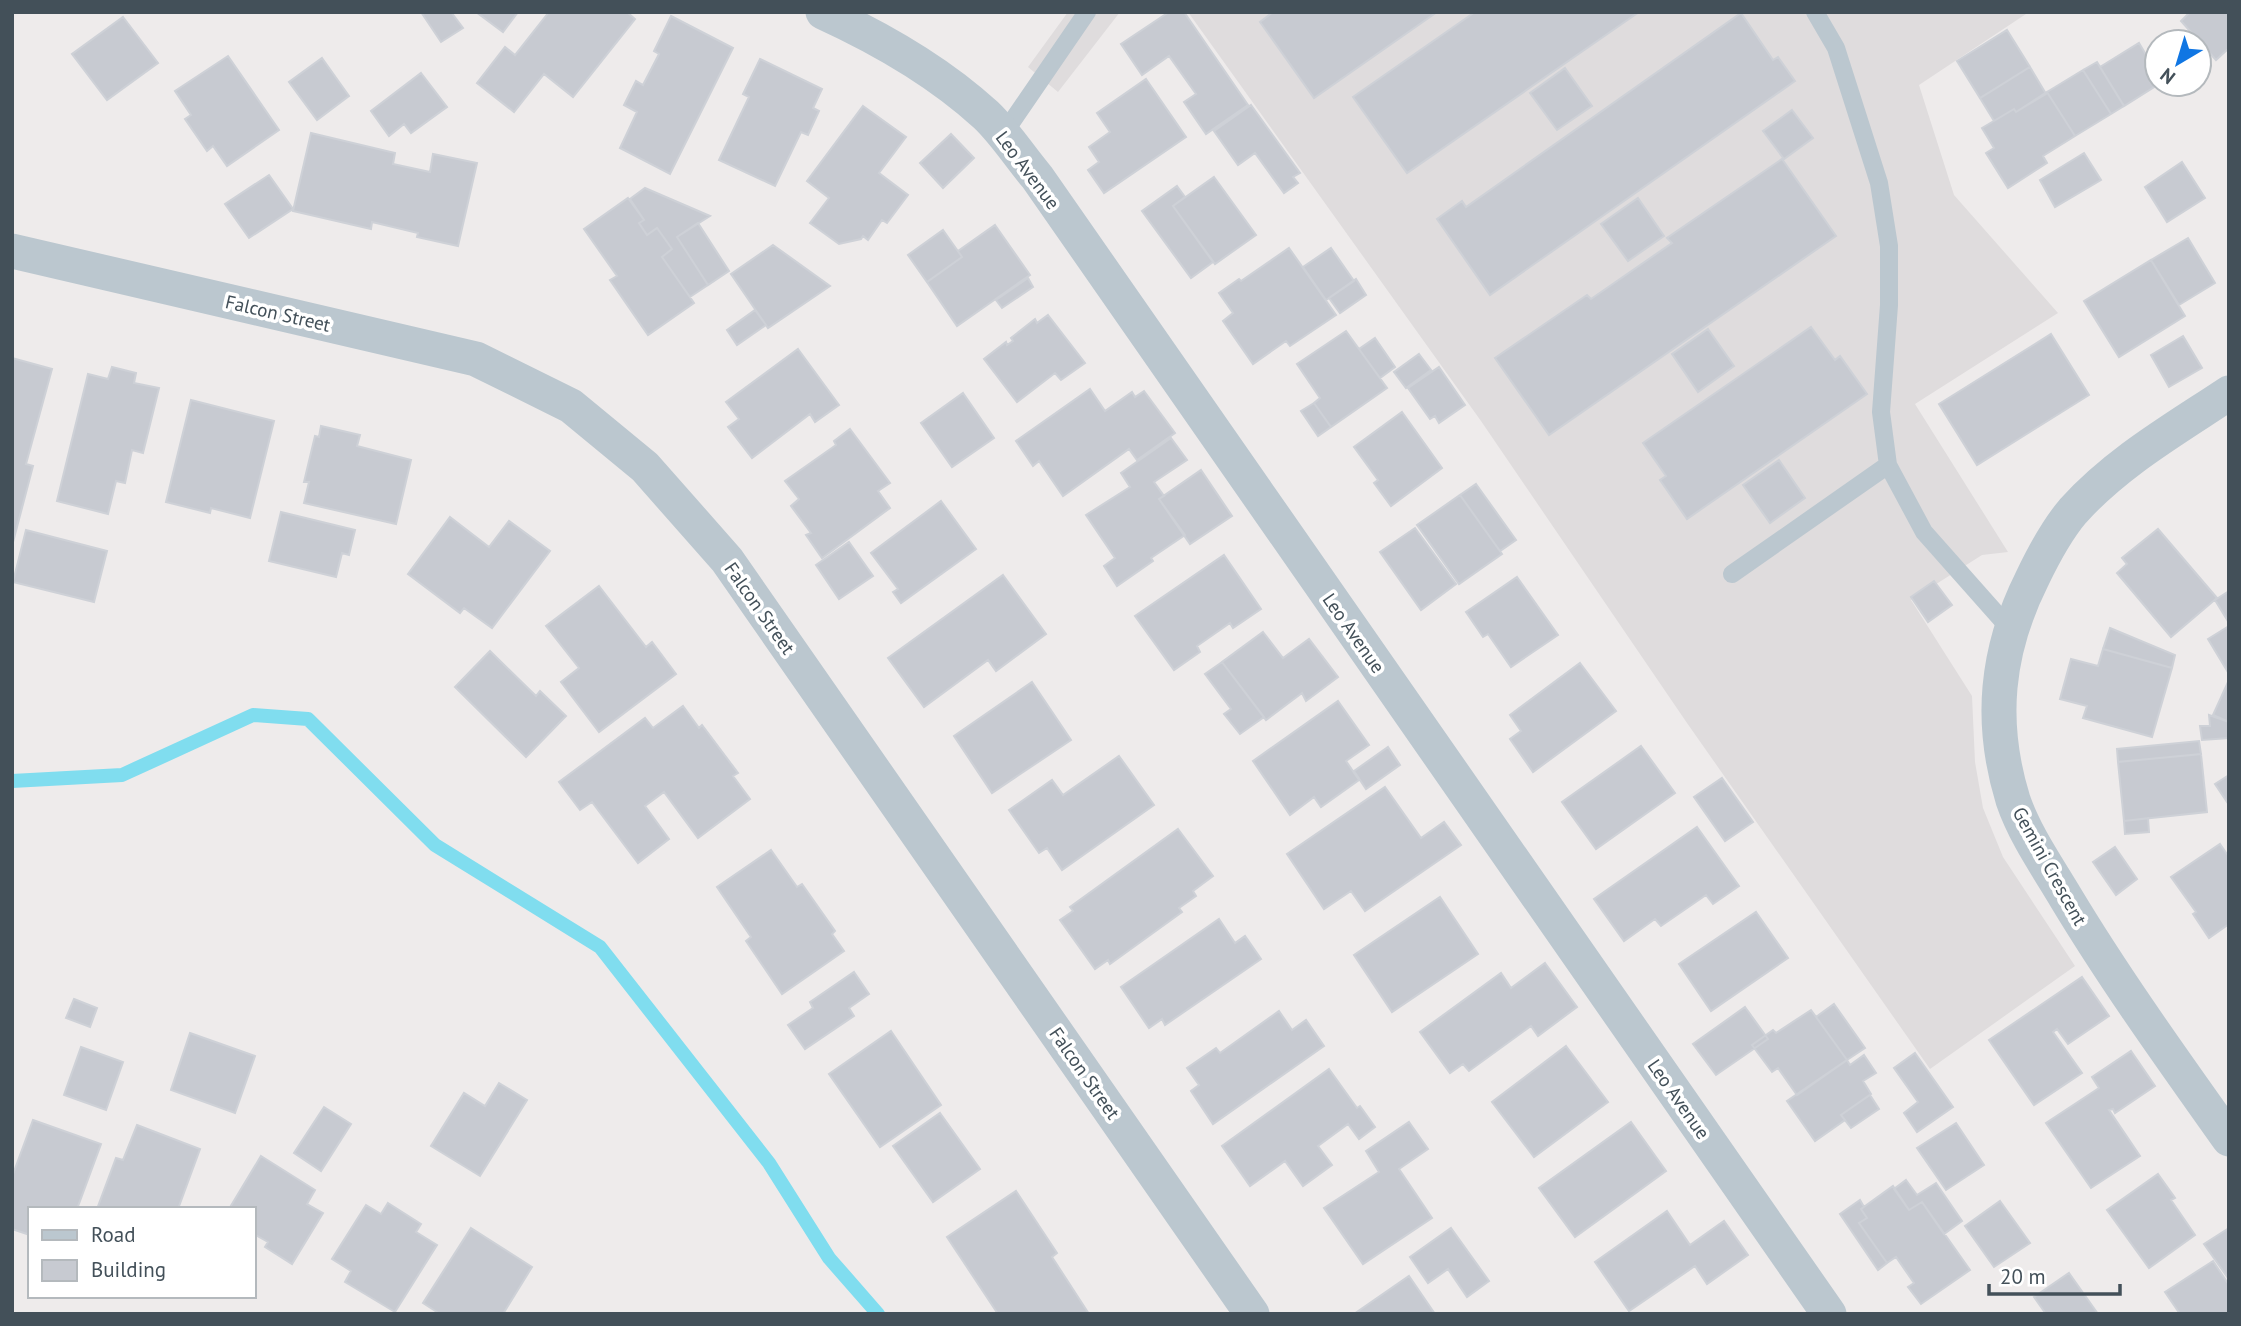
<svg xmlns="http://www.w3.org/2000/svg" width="2241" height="1326" viewBox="0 0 2241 1326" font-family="'PT Sans',sans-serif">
  <rect width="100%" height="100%" fill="#eeebeb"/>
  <path fill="#dfdcdd" d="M 1068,12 L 1120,12 L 1058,92 L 1028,67 Z
    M 1188,12 L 2029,12 L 1919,85 L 1954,195 L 2058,313 L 1915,404 L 2008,552 L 1982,555 L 1911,600 L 1972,696 L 1975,762 L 1983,808 L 2003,857 L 2075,966 L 1930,1069 L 1687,723 L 1481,421 Z"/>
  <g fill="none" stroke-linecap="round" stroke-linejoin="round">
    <path stroke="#80ddef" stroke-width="14" d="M 12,781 L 122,775 L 253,715 L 308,719 L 435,845 L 600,947 L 769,1163 L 829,1258 L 878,1314"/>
  </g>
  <path fill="#c7cad1" stroke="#ced1d7" stroke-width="2" d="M 421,12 L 451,12 L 463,28 L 441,42 Z
    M 476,12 L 518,12 L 503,32 Z
    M 549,12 L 627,12 L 635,19 L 573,97 L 544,74 L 514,112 L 477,83 L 505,47 L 515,55 Z
    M 1169,12 L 1184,12 L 1248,105 L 1206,134 L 1184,102 L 1196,94 L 1169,56 L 1142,75 L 1121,44 Z
    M 1273,12 L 1437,12 L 1314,98 L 1260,22 Z
    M 1475,12 L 1639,12 L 1407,173 L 1353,97 Z
    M 2190,12 L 2229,12 L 2229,48 L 2216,60 L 2181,21 Z
    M 1741,13 L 1773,60 L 1778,57 L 1795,81 L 1490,295 L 1437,219 L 1462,201 L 1466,207 Z
    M 671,16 L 733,48 L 670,174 L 620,148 L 637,112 L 624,105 L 636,81 L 643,85 L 659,54 L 654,51 Z
    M 123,17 L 158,63 L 107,100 L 72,54 Z
    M 2007,30 L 2030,67 L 1980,98 L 1957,61 Z
    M 2139,43 L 2157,73 L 2157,84 L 2159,84 L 2124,106 L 2100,67 Z
    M 228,56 L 279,130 L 227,166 L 213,146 L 207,151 L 185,119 L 191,115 L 175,91 Z
    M 322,58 L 349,96 L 317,120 L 289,82 Z
    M 760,59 L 822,89 L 813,108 L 819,111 L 808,135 L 801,132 L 775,186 L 719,160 L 749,97 L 743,94 Z
    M 2097,62 L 2124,106 L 2111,114 L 2083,70 Z
    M 2030,67 L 2046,94 L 2016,112 L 2014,109 L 1994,121 L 1980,98 Z
    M 1565,68 L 1592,106 L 1557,130 L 1530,93 Z
    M 2083,70 L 2111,114 L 2075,136 L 2047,92 Z
    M 421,73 L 447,107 L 411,133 L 404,124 L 389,136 L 371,111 Z
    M 1146,79 L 1186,137 L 1104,193 L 1088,170 L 1099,162 L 1089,147 L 1110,132 L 1097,113 Z
    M 2047,92 L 2075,136 L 2043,156 L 2047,163 L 2008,188 L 1986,153 L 1994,148 L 1982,128 L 2014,109 L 2016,112 Z
    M 1251,105 L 1300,173 L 1293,177 L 1298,183 L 1284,193 L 1255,153 L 1238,165 L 1214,131 Z
    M 863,106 L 906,137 L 879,173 L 908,195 L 887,223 L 882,220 L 868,240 L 863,236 L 861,239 L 839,244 L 810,223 L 829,198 L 807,181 Z
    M 1792,110 L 1813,138 L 1784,159 L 1763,131 Z
    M 311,133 L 395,153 L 393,164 L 430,172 L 433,154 L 477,163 L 458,246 L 417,237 L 418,233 L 372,222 L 371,229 L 293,211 Z
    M 951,134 L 974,158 L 943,188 L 920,163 Z
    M 2084,153 L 2101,180 L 2055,207 L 2040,180 Z
    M 1782,159 L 1836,236 L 1549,435 L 1495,358 L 1587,295 L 1591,299 L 1672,243 L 1667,238 Z
    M 2182,162 L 2205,198 L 2167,222 L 2145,187 Z
    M 269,175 L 293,209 L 249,238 L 225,204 Z
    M 1214,177 L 1256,235 L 1215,264 L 1173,206 Z
    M 1177,186 L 1185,197 L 1173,206 L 1213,262 L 1191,278 L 1142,211 Z
    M 645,188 L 710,216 L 677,237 L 708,285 L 690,297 L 662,257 L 672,249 L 657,228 L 647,235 L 639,223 L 644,220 L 630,199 Z
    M 628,198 L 644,220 L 639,223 L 647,235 L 657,228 L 672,249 L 662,257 L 694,303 L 648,335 L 610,280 L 617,276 L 584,229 Z
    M 1638,198 L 1664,236 L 1628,261 L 1601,224 Z
    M 698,223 L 729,271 L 708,285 L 677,237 Z
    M 995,225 L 1030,275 L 957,326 L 927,282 L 962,257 L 958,251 Z
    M 943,230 L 962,257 L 927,282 L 908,255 Z
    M 2188,238 L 2215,283 L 2179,305 L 2151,260 Z
    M 773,245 L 830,286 L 768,328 L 731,274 Z
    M 1289,248 L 1336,315 L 1290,346 L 1286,341 L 1253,364 L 1223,321 L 1233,313 L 1219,293 L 1239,279 L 1241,281 Z
    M 1331,248 L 1354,281 L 1326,300 L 1303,267 Z
    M 2151,260 L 2185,316 L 2119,357 L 2084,301 Z
    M 1028,278 L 1033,287 L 1002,308 L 996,300 Z
    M 1356,279 L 1366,295 L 1340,313 L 1329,298 Z
    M 755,310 L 766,325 L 737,345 L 727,330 Z
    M 1048,315 L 1085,363 L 1061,380 L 1055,373 L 1017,402 L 984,359 L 1006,342 L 1007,345 L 1013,341 L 1011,338 L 1035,319 L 1037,323 Z
    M 1811,327 L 1835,360 L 1840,356 L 1867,394 L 1687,519 L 1660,480 L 1666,476 L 1643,443 Z
    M 1708,329 L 1734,366 L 1698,392 L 1672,354 Z
    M 1346,331 L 1387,388 L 1331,427 L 1314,403 L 1320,398 L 1297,364 Z
    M 2051,334 L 2089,395 L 1977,465 L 1939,404 Z
    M 2183,336 L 2202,368 L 2169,387 L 2151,355 Z
    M 1375,338 L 1395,367 L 1380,378 L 1359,349 Z
    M 798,349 L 839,405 L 815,422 L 810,414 L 752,458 L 728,427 L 739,419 L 726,402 Z
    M 1419,354 L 1431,370 L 1406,388 L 1394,372 Z
    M 12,358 L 52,369 L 26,464 L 33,466 L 12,546 Z
    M 112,367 L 136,373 L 134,383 L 159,388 L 143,453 L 132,450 L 125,483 L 116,481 L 108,514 L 57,501 L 88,374 L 108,379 Z
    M 1439,367 L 1465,405 L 1439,423 L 1435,416 L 1430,419 L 1408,388 Z
    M 1090,389 L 1105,411 L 1132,392 L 1135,397 L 1144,391 L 1175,433 L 1137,460 L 1129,449 L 1063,496 L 1039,461 L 1033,466 L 1016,441 Z
    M 963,393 L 994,438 L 952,467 L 921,423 Z
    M 191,400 L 274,421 L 250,518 L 211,508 L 210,513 L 166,502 Z
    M 1314,403 L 1331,427 L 1318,436 L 1301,411 Z
    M 1402,412 L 1442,468 L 1391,506 L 1374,483 L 1378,480 L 1354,447 Z
    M 321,426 L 360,435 L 357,446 L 411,460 L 396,524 L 304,503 L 309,482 L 304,482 L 315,436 L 319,437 Z
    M 850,429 L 890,483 L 878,491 L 890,508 L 822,558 L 806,535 L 811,533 L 791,506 L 799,499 L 785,481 L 836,445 L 834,441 Z
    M 1171,438 L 1187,460 L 1154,482 L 1164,496 L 1159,499 L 1185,535 L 1151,558 L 1153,561 L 1117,586 L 1104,566 L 1115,558 L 1086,515 L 1130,487 L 1121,473 Z
    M 1779,460 L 1805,498 L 1770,523 L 1743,485 Z
    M 1201,470 L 1232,516 L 1190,544 L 1159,499 Z
    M 1476,484 L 1516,540 L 1500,551 L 1460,495 Z
    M 1460,495 L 1502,554 L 1459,584 L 1417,525 Z
    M 941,501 L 976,549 L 901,603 L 893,592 L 898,589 L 871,553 Z
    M 281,512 L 355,530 L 349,555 L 342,553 L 336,577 L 269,561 Z
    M 450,517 L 489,547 L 509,521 L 550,551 L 492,628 L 464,608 L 460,613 L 408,574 Z
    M 1415,528 L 1456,584 L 1421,610 L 1380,552 Z
    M 2158,529 L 2217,598 L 2171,637 L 2117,573 L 2127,564 L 2122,558 Z
    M 26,530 L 107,551 L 94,602 L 13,582 Z
    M 849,542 L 873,576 L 839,599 L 816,565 Z
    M 1224,555 L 1261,609 L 1233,628 L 1230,623 L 1197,646 L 1200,652 L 1174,670 L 1135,616 Z
    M 1003,575 L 1046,634 L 996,671 L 988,660 L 924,707 L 888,658 Z
    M 1517,577 L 1558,635 L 1511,667 L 1488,634 L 1483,637 L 1466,612 Z
    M 1934,581 L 1952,605 L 1928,622 L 1911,597 Z
    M 599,586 L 646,647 L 652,642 L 676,674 L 599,732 L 561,682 L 579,668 L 546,626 Z
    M 2229,591 L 2229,623 L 2215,600 Z
    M 2229,626 L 2229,674 L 2208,639 Z
    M 2110,628 L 2175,655 L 2172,668 L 2103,649 Z
    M 1263,632 L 1283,658 L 1309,639 L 1338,677 L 1306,701 L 1302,693 L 1266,720 L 1222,662 Z
    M 2103,649 L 2172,668 L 2152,737 L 2083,718 L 2087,706 L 2060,699 L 2071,659 L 2098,666 Z
    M 490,651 L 536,696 L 540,691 L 566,716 L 526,757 L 455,687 Z
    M 1222,662 L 1264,717 L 1240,734 L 1224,714 L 1231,709 L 1205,674 Z
    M 1580,663 L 1616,711 L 1533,772 L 1510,739 L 1521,731 L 1510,715 Z
    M 1032,682 L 1071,740 L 992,793 L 954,736 Z
    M 2228,682 L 2229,682 L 2229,722 L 2213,715 Z
    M 1338,701 L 1369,745 L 1346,761 L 1359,780 L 1321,807 L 1314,797 L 1290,815 L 1253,761 Z
    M 683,706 L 699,728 L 702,725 L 738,773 L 733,776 L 750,799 L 698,838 L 664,792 L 645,806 L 669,839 L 638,863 L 592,802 L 580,810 L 559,782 L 645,718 L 653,728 Z
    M 2209,715 L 2229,722 L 2229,738 L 2202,740 L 2200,726 L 2210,726 Z
    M 2199,741 L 2201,754 L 2118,762 L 2117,749 Z
    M 1641,746 L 1675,793 L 1596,849 L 1562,802 Z
    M 1388,747 L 1400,765 L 1366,789 L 1354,771 Z
    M 2201,754 L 2207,812 L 2124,821 L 2118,762 Z
    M 1119,756 L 1154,805 L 1062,870 L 1047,848 L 1039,853 L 1009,810 L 1052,780 L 1063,795 Z
    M 2229,775 L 2229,805 L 2215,784 Z
    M 1722,778 L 1753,822 L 1725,841 L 1694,797 Z
    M 1385,787 L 1421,838 L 1444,822 L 1461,845 L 1365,911 L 1351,891 L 1324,909 L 1287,854 Z
    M 2148,818 L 2149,832 L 2125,834 L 2124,821 Z
    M 1697,827 L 1739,886 L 1713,904 L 1706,895 L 1661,926 L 1655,919 L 1624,941 L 1594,899 Z
    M 1178,829 L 1213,876 L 1193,891 L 1196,896 L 1179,908 L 1182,912 L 1110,964 L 1108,960 L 1095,969 L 1060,920 L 1073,911 L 1070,907 Z
    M 2220,844 L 2229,857 L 2229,924 L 2209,938 L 2193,914 L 2196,912 L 2171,877 Z
    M 2115,847 L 2137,879 L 2116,895 L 2093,862 Z
    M 771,850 L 797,887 L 802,884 L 835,931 L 832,934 L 844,951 L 782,994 L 746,941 L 751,937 L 717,887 Z
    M 1440,897 L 1478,954 L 1392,1012 L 1354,955 Z
    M 1756,912 L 1788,958 L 1711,1011 L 1679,964 Z
    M 1219,919 L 1235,943 L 1245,936 L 1261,959 L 1165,1025 L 1162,1019 L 1149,1028 L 1121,987 Z
    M 1545,963 L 1577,1007 L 1538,1036 L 1531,1026 L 1469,1071 L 1463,1064 L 1450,1073 L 1420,1032 L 1501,973 L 1511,988 Z
    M 854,972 L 869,994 L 849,1008 L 854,1016 L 805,1049 L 788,1025 L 813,1008 L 810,1002 Z
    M 2082,977 L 2109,1016 L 2068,1044 L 2057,1029 L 2053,1032 L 2082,1073 L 2034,1105 L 1989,1040 Z
    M 74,999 L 97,1008 L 90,1027 L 66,1018 Z
    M 1834,1004 L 1865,1048 L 1847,1060 L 1816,1017 Z
    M 1745,1007 L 1768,1039 L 1716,1075 L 1693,1044 Z
    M 1811,1010 L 1847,1060 L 1797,1095 L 1778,1068 L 1772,1072 L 1752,1045 L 1773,1030 L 1776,1033 Z
    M 1279,1011 L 1292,1030 L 1306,1020 L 1324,1046 L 1213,1124 L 1191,1091 L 1199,1085 L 1187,1068 L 1216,1048 L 1220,1053 Z
    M 891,1031 L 941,1105 L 880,1147 L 829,1074 Z
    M 190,1033 L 255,1056 L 235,1113 L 171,1090 Z
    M 1566,1046 L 1608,1102 L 1534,1157 L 1492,1102 Z
    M 81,1047 L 123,1062 L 106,1110 L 64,1095 Z
    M 2131,1051 L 2155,1086 L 2115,1113 L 2113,1109 L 2109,1110 L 2140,1156 L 2091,1188 L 2046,1123 L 2099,1088 L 2092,1077 Z
    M 1915,1053 L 1953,1107 L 1917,1132 L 1904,1113 L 1918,1102 L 1894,1068 Z
    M 1864,1055 L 1876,1073 L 1863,1081 L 1871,1094 L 1841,1115 L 1845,1120 L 1815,1141 L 1787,1101 L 1847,1060 L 1850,1065 Z
    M 1329,1069 L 1357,1108 L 1360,1106 L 1375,1127 L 1359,1139 L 1348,1124 L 1318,1146 L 1332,1165 L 1303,1186 L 1285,1161 L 1250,1186 L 1222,1146 Z
    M 499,1083 L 527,1100 L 480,1176 L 431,1146 L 464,1093 L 485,1106 Z
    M 1870,1095 L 1879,1109 L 1851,1128 L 1841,1115 Z
    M 324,1107 L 351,1124 L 321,1171 L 294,1153 Z
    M 940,1113 L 980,1169 L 933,1202 L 893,1146 Z
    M 33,1120 L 101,1144 L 77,1209 L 30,1209 L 30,1235 L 12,1229 L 12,1177 Z
    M 1409,1122 L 1428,1149 L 1399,1169 L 1432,1218 L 1363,1264 L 1324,1208 L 1379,1172 L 1366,1151 Z
    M 1631,1122 L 1666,1171 L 1575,1237 L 1539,1188 Z
    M 1956,1123 L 1984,1165 L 1946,1190 L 1917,1148 Z
    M 137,1125 L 200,1149 L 178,1209 L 97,1209 L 116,1158 L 123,1160 Z
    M 261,1156 L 315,1190 L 307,1204 L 323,1213 L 292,1264 L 265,1247 L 268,1242 L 254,1234 L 254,1209 L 229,1209 Z
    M 2158,1174 L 2175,1198 L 2171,1200 L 2195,1235 L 2149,1268 L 2107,1210 Z
    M 1906,1180 L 1917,1195 L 1936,1183 L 1962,1221 L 1944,1234 L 1922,1202 L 1909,1210 L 1894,1189 Z
    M 1893,1186 L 1909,1210 L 1922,1202 L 1970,1270 L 1921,1304 L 1908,1287 L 1914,1283 L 1896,1257 L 1887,1263 L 1859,1223 L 1867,1218 L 1861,1209 Z
    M 1016,1191 L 1057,1253 L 1052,1257 L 1089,1314 L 998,1314 L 947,1237 Z
    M 1860,1200 L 1864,1207 L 1861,1209 L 1867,1218 L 1859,1223 L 1887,1263 L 1878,1270 L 1840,1214 Z
    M 2000,1201 L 2030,1243 L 1994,1267 L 1965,1226 Z
    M 388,1203 L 421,1224 L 416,1232 L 437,1245 L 395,1312 L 345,1282 L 351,1271 L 332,1259 L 366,1205 L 381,1214 Z
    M 1667,1211 L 1690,1245 L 1724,1221 L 1748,1255 L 1707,1284 L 1695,1266 L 1629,1311 L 1595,1262 Z
    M 471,1228 L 532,1267 L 503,1314 L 440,1314 L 423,1303 Z
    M 1451,1228 L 1489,1281 L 1467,1297 L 1448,1269 L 1428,1283 L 1410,1257 Z
    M 2229,1228 L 2229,1278 L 2228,1278 L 2204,1244 Z
    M 2213,1261 L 2229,1285 L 2229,1314 L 2180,1314 L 2165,1292 Z
    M 2069,1273 L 2098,1314 L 2046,1314 L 2034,1297 Z
    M 1409,1276 L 1435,1314 L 1354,1314 Z"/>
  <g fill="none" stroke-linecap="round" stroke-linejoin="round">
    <path stroke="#bbc7cf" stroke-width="18" d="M 1815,12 L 1836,48 L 1879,183 L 1889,246 L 1889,305 L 1881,412 L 1888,465 L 1924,532 L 2010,629
      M 1002,136 L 1087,12
      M 1732,574 L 1888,465"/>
    <path stroke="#bbc7cf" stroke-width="35" d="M 823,12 C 882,39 938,71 986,115 C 1005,133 1020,157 1037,177 L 1829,1314
      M 12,251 L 476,359 L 571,406 L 645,467 L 727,560 L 1252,1314
      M 2229,393 C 2175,429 2117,462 2073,511 C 2056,531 2043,556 2032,579 C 1996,651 1989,722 2013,800 C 2025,835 2047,866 2066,898 C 2116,981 2173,1060 2229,1139"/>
  </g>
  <g text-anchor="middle" stroke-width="7" stroke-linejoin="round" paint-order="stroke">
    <g font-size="19" fill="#435059" stroke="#fff">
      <text transform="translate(1028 170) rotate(53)" y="7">Leo Avenue</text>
      <text transform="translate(278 313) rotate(13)" y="7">Falcon Street</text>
      <text transform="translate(760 608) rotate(55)" y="7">Falcon Street</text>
      <text transform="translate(1354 633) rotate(55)" y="7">Leo Avenue</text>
      <text transform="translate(2050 866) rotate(61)" y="7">Gemini Crescent</text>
      <text transform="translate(1085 1073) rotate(55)" y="7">Falcon Street</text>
      <text transform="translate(1679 1099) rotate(55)" y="7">Leo Avenue</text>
    </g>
  </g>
  <rect width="2241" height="1326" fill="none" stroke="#435059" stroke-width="28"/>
  <rect x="28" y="1207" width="228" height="91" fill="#ffffff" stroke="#b4b9bd" stroke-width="2"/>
  <rect x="42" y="1230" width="35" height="10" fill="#bbc7cf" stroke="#b4b9bd" stroke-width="2"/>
  <text x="91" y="1242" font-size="21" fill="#435059">Road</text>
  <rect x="42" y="1260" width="35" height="21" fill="#c7cad1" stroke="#b4b9bd" stroke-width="2"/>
  <text x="91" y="1277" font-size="21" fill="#435059">Building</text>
  <g transform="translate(2178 63) rotate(218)"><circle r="33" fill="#ffffff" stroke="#b4b9bd" stroke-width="2"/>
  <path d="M0-5L12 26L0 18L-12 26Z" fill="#1076e3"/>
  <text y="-10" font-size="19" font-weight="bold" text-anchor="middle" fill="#435059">N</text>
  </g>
  <path d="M1989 1284v10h131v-10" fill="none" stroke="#435059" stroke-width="3.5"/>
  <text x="2000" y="1284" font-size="21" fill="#435059" stroke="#ffffff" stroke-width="5" paint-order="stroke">20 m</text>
</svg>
